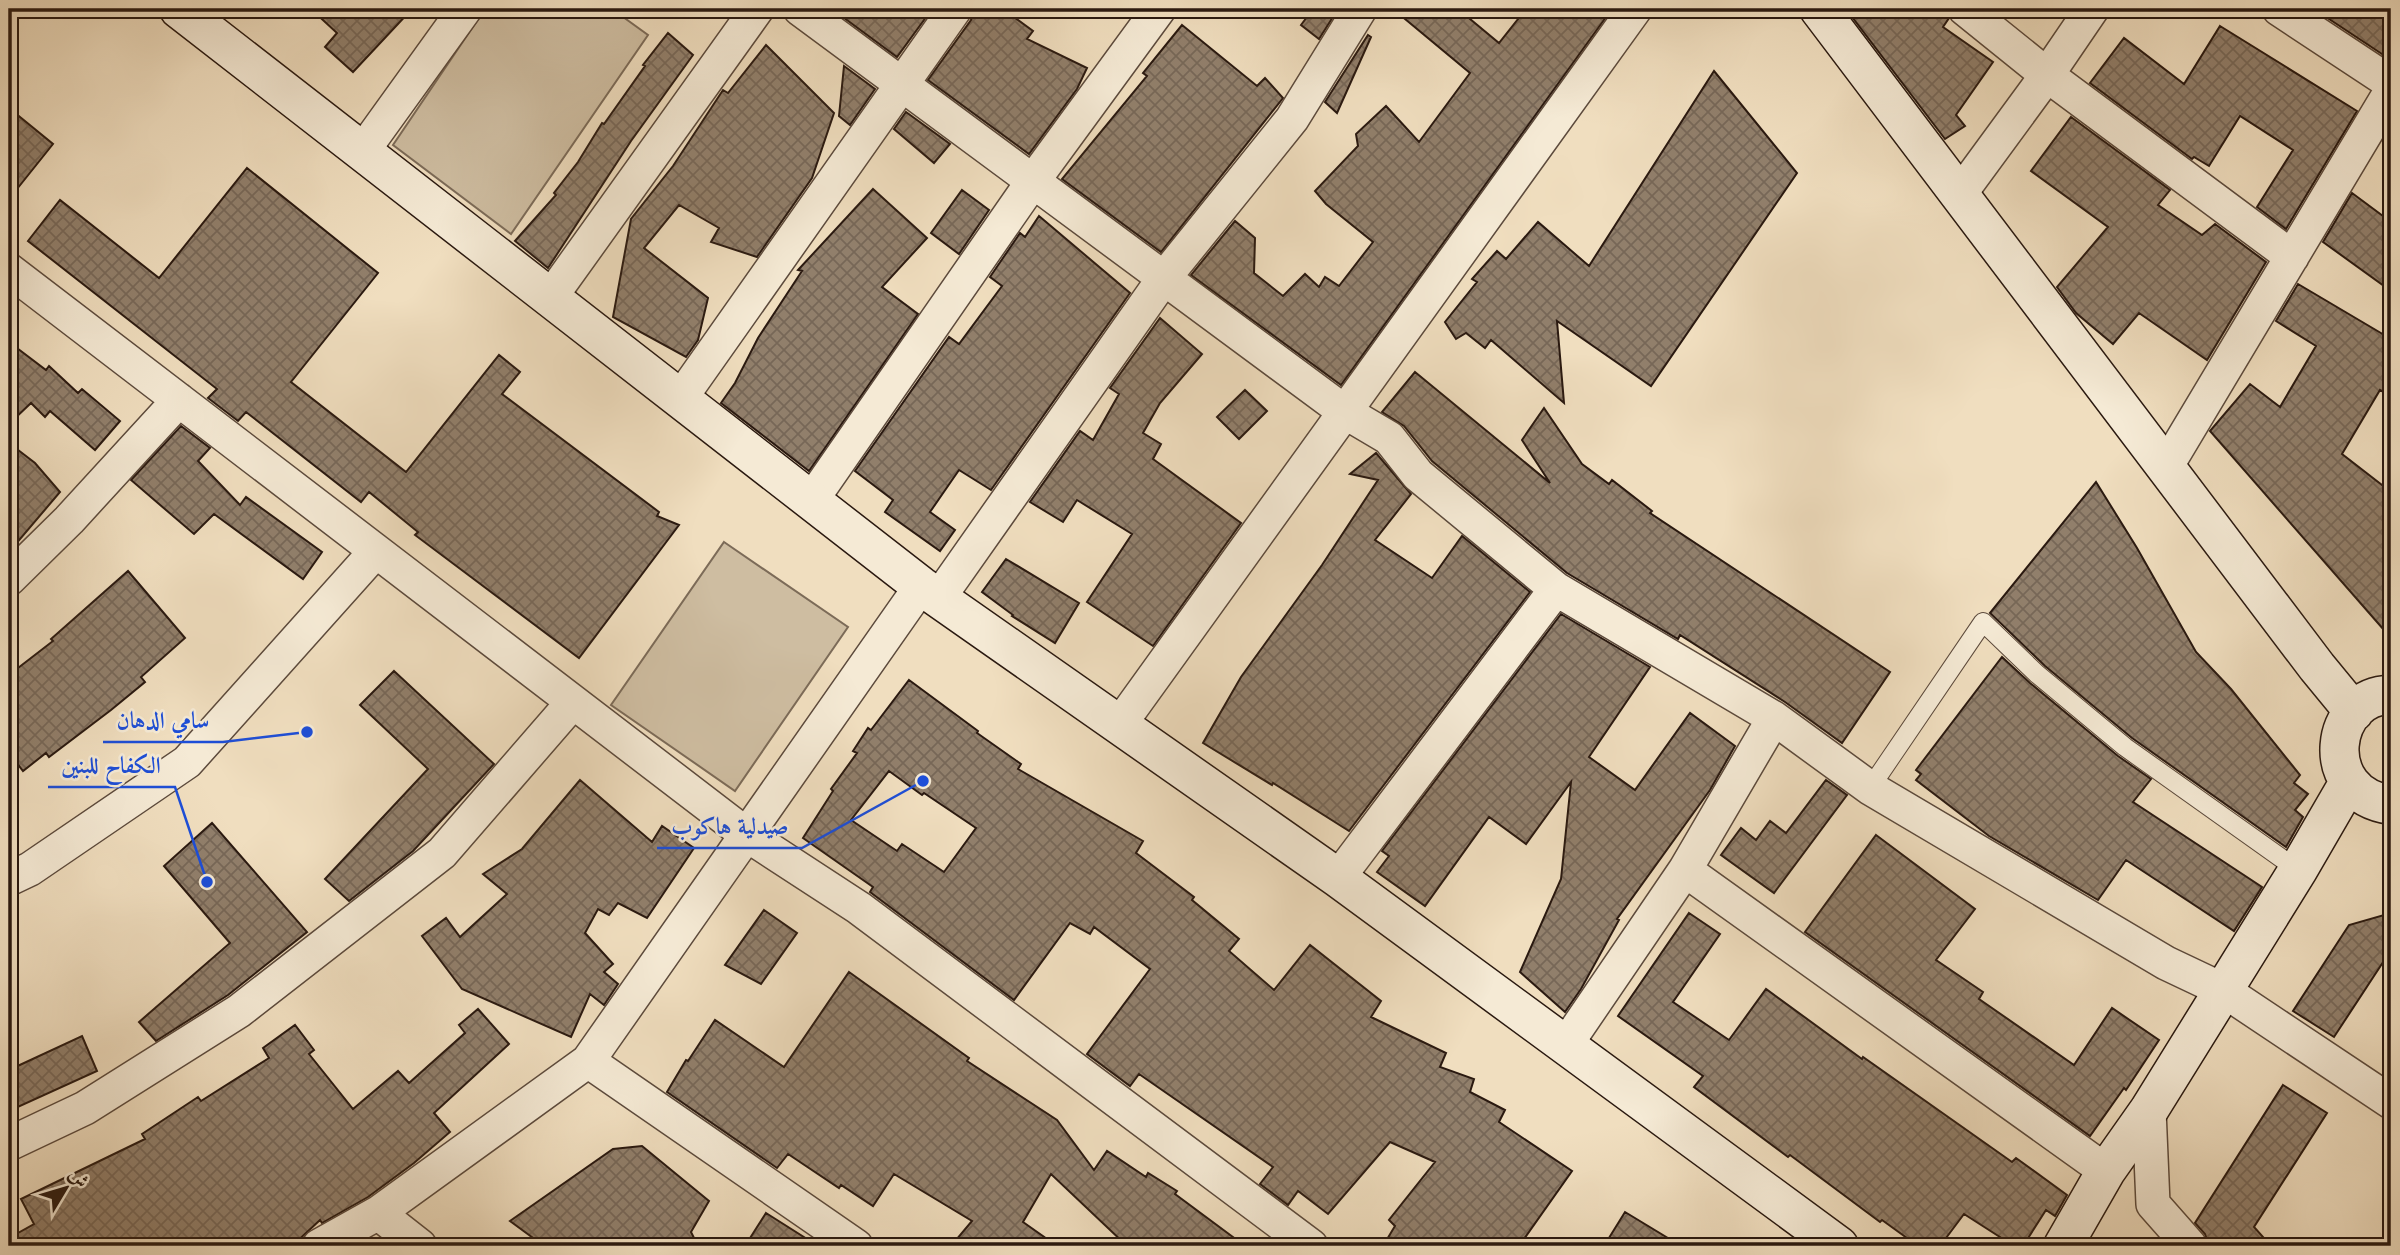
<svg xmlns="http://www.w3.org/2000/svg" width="2400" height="1255" viewBox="0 0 2400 1255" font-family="'Old Standard TT',Amiri,serif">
  <defs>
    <pattern id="building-cross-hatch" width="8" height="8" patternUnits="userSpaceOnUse" patternTransform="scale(1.75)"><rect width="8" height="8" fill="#917f6b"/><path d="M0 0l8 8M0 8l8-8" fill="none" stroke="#776757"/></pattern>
  </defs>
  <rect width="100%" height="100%" fill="#f0debf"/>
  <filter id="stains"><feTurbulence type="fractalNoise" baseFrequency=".00286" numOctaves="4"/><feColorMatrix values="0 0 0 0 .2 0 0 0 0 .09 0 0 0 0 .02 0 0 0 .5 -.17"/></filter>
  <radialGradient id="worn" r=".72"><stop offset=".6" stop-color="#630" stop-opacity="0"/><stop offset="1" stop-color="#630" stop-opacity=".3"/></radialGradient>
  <path fill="#cebda1" stroke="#7c6b58" stroke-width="2" d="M 485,9 L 612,9 L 648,35 L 511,234 L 393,145 Z
    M 724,542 L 848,627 L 735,791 L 611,705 Z"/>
  <path fill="url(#building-cross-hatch)" stroke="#2a1910" stroke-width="2" fill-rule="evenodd" d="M 311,9 L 412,9 L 353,72 L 325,47 L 337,33 Z
    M 832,9 L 932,9 L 897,57 Z
    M 974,9 L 1003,9 L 1033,31 L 1027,39 L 1087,68 L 1077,89 L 1029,154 L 928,80 L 971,20 Z
    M 1313,9 L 1338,9 L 1319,39 L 1301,25 Z
    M 1393,9 L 1458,9 L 1499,43 L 1526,9 L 1604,9 L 1609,13 L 1341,385 L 1191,275 L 1235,221 L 1255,238 L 1254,273 L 1283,296 L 1305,274 L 1319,287 L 1325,277 L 1339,286 L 1373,242 L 1326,204 L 1315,191 L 1358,146 L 1356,134 L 1386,106 L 1419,142 L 1470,73 Z
    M 1846,9 L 1946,9 L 1949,18 L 1943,27 L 1993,62 L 1956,115 L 1965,126 L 1945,139 Z
    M 2314,9 L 2366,9 L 2391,21 L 2391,60 Z
    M 1182,25 L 1257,86 L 1265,78 L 1283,98 L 1161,252 L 1062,179 L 1147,76 L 1143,73 Z
    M 2220,26 L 2357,111 L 2286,229 L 2257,207 L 2293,150 L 2240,116 L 2209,166 L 2194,157 L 2192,159 L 2090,83 L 2124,38 L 2184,84 Z
    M 668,33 L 693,55 L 631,141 L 548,268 L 515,241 L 556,195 L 554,193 L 578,162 L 602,123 L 604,124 L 645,66 L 643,65 Z
    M 1368,35 L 1371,37 L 1337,113 L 1325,102 Z
    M 766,45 L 834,113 L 812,178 L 757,257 L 711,242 L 719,228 L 679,205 L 644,248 L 708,298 L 698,340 L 686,357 L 613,317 L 631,219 L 673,166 L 723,90 L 728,93 Z
    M 844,66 L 875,89 L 850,125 L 839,116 Z
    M 1714,71 L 1797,173 L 1651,386 L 1557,321 L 1564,403 L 1491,340 L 1485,348 L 1466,333 L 1456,339 L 1445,322 L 1477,282 L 1472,279 L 1497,251 L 1506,259 L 1538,222 L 1589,266 Z
    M 9,108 L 53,144 L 9,199 Z
    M 906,112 L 950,144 L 934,163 L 894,129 Z
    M 2071,117 L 2170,190 L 2158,205 L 2202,235 L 2215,224 L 2266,262 L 2207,360 L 2139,313 L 2113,344 L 2076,313 L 2057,287 L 2108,227 L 2031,171 Z
    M 247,168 L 378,273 L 291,382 L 406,472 L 499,355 L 520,372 L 502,394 L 659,512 L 657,516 L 679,525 L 579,658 L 415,535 L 418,532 L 369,492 L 361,502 L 246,412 L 238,421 L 208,398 L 217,389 L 28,241 L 60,200 L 159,278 Z
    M 873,189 L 927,238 L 882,287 L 918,314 L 809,471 L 721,403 L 735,383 L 758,338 L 802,271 L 798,270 Z
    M 962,190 L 989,210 L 959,254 L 931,233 Z
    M 2352,193 L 2391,222 L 2391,291 L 2323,242 Z
    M 1039,216 L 1130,293 L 991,490 L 959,470 L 930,512 L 955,530 L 940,551 L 885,512 L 893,500 L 855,471 L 949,337 L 959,344 L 1002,286 L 990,277 L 1020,233 L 1025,237 Z
    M 2298,284 L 2391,339 L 2391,397 L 2380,390 L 2342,454 L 2391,492 L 2391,638 L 2210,431 L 2250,384 L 2280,407 L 2316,346 L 2276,321 Z
    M 1160,318 L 1202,354 L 1160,403 L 1143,433 L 1161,444 L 1153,459 L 1241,523 L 1153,646 L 1087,602 L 1132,534 L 1077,500 L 1063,522 L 1030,502 L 1080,431 L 1093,440 L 1119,394 L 1110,388 Z
    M 9,342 L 46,370 L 49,366 L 78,393 L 82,389 L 120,421 L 95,450 L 50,411 L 45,417 L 31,403 L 9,424 Z
    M 1415,372 L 1550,483 L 1522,440 L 1544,408 L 1582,464 L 1609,484 L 1612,480 L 1652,511 L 1650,513 L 1890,672 L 1842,743 L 1785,702 L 1680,635 L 1678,639 L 1567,573 L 1432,461 L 1404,426 L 1382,412 Z
    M 1245,390 L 1267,411 L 1239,439 L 1217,417 Z
    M 181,426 L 210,448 L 198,461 L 240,505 L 246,497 L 322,552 L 303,579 L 214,514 L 194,534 L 131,480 Z
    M 9,443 L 35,463 L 60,492 L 9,552 Z
    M 1376,453 L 1411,494 L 1375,540 L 1432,578 L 1462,536 L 1530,592 L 1349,831 L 1273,783 L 1272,785 L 1203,743 L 1241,677 L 1322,565 L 1378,480 L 1350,474 Z
    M 2096,482 L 2137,548 L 2196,652 L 2231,689 L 2300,775 L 2294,783 L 2308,794 L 2295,810 L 2303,817 L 2286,847 L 2132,738 L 2045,666 L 1990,613 Z
    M 1006,559 L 1079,603 L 1055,643 L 1012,616 L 1013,615 L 982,592 Z
    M 128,571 L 185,638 L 141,677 L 145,682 L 111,710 L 49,757 L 46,753 L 23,771 L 9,753 L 9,675 L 53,641 L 51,639 Z
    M 1561,614 L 1650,667 L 1589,757 L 1635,790 L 1690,713 L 1735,746 L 1710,790 L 1617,919 L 1619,920 L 1581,989 L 1565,1012 L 1520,972 L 1561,879 L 1571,782 L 1526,844 L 1489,817 L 1425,906 L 1377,872 L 1389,856 L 1382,851 Z
    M 2002,657 L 2030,683 L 2118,756 L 2151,779 L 2133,802 L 2262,887 L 2234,931 L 2126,860 L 2098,900 L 1989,836 L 1916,780 L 1921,774 L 1916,770 Z
    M 394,671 L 494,764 L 413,851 L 349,901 L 325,879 L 428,769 L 360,705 Z
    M 909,680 L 978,731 L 977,733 L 1021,764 L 1018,769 L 1143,841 L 1136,853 L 1194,897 L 1192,900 L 1239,939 L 1229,951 L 1274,990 L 1310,945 L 1381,1001 L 1371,1017 L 1446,1053 L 1440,1067 L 1474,1079 L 1470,1092 L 1505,1110 L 1499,1122 L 1572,1171 L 1519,1246 L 1383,1246 L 1395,1226 L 1389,1220 L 1435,1162 L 1390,1142 L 1328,1214 L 1298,1191 L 1288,1205 L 1260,1184 L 1273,1167 L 1139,1074 L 1130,1086 L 1087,1054 L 1150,969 L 1094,927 L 1090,934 L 1070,923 L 1014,1000 L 870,892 L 873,887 L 803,838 L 833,791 L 831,789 L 857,753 L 853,751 L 868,728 L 871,730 ZM 889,771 L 922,795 L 924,793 L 976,828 L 944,872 L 902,844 L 897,851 L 851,820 Z
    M 580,780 L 652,842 L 662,826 L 694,848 L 647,918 L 618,903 L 609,915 L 598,909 L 585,933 L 613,964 L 604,972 L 618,984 L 604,1005 L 590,994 L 571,1037 L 462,989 L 422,936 L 446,918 L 460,937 L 507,894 L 483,874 L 522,849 Z
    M 1826,780 L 1847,795 L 1774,893 L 1721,855 L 1741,828 L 1756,840 L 1770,821 L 1786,833 Z
    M 212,823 L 307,932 L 228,995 L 156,1041 L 139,1022 L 230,943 L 164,866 Z
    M 1876,835 L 1975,909 L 1936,960 L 1983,992 L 1979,999 L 2074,1065 L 2112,1008 L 2159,1040 L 2126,1090 L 2124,1088 L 2090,1136 L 1805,932 Z
    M 764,910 L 797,933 L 761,984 L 725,965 Z
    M 1689,913 L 1720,934 L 1673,1002 L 1729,1040 L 1766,989 L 1862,1059 L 1863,1057 L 2012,1162 L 2016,1158 L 2067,1195 L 2055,1216 L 2046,1210 L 2023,1246 L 2014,1246 L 1964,1214 L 1940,1246 L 1918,1246 L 1882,1220 L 1880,1222 L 1790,1155 L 1788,1157 L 1694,1087 L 1703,1076 L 1618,1016 Z
    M 2391,913 L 2391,950 L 2334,1037 L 2293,1011 L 2349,925 Z
    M 849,972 L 969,1058 L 967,1061 L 1057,1120 L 1094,1170 L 1107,1151 L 1146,1177 L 1148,1173 L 1177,1191 L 1175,1194 L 1245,1246 L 1127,1246 L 1051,1174 L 1023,1222 L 1057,1246 L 951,1246 L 972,1221 L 894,1174 L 873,1206 L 841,1185 L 839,1188 L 788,1154 L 777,1168 L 667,1092 L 686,1060 L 688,1061 L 715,1020 L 784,1067 Z
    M 478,1009 L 509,1044 L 434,1113 L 450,1132 L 414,1163 L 368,1197 L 322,1223 L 320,1220 L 292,1246 L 9,1246 L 9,1238 L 34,1224 L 21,1199 L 145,1139 L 142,1134 L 198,1097 L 201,1101 L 269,1058 L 263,1048 L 295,1025 L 314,1050 L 309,1054 L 353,1109 L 398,1071 L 409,1083 L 465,1033 L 459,1025 Z
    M 82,1036 L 97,1071 L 9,1111 L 9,1070 Z
    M 2283,1085 L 2327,1113 L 2254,1227 L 2271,1246 L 2209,1246 L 2205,1234 L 2195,1223 Z
    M 642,1146 L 709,1201 L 691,1232 L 698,1246 L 544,1246 L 510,1221 L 613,1149 Z
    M 1625,1212 L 1681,1246 L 1604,1246 Z
    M 766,1213 L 818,1246 L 745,1246 Z"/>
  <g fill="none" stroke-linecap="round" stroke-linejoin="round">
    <defs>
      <path id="lane" d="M 1870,788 L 1983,622 L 2037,674 L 2125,747 L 2298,870"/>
      <path id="street" d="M 800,9 L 1345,412 L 1389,438 L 1418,475 L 1556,589 L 1774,718 L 1870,788 L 2166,963 L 2223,990 L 2391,1102
        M 1965,9 L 2047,75 L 2292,257
        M 2279,9 L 2391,83
        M 362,152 L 465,9
        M 1959,195 L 2047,75 L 2092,9
        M 9,270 L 747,835 L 859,908 L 1311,1246
        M 550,298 L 757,9
        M 680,399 L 955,9
        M 2166,467 L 2391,91
        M 811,501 L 1033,181 L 1159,9
        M 9,579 L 69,520 L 179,400
        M 938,599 L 1164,278 L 1292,119 L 1360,9
        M 1120,724 L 1635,9
        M 1685,870 L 2106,1171
        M 1338,878 L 1556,589
        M 9,879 L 30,869 L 187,762 L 376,551
        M 1565,1046 L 1685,870 L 1774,718
        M 588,1061 L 856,1246
        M 2149,1110 L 2153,1204 L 2190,1246
        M 9,1144 L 85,1108 L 239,1011 L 442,853 L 573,702
        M 378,1213 L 420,1246
        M 319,1246 L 378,1213 L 588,1061 L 921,586"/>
      <path id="secondary" d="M 179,9 L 921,586 L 1338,878 L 1839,1246
        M 1819,9 L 2317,667 L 2354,712
        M 2391,695 C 2330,694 2315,794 2391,805
        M 2063,1246 L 2106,1171 L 2149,1110 L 2298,870 L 2349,782"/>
    </defs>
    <use href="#lane" stroke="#5c4a3c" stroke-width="20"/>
    <use href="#street" stroke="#5c4a3c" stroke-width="36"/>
    <use href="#secondary" stroke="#2a1910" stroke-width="41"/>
    <use href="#lane" stroke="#f5ead5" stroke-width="18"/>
    <use href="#street" stroke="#f5ead5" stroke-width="33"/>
    <use href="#secondary" stroke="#f5ead5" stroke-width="38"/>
  </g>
  <path fill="none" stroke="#1d4ed8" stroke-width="2.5" d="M307 732L223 742H103M207 882L175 787H48M923 781L802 848H657"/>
  <g fill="#1d4ed8" stroke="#f5ead5" stroke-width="2.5">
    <circle cx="307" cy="732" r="7"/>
    <circle cx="207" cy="882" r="7"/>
    <circle cx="923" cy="781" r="7"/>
  </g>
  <g font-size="23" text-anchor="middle" font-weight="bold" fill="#1d4ed8" stroke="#f5ead5" stroke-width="5" stroke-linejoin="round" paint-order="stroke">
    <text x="163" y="728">سامي الدهان</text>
    <text x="111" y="773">الكفاح للبنين</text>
    <text x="730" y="834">صيدلية هاكوب</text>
  </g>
  <rect width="2400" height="1255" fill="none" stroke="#f0debf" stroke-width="35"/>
  <rect x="10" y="10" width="2379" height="1234" fill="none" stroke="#2a1910" stroke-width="3.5"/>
  <rect x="18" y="18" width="2365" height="1220" fill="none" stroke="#2a1910" stroke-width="2"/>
  <g transform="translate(66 1188) rotate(52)" stroke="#f5ead5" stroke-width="5" paint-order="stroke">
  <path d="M0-5L12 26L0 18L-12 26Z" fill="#2a1910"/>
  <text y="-10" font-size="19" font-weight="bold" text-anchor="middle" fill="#2a1910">ش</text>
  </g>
  <rect width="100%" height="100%" filter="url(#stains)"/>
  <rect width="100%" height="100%" fill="url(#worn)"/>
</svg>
